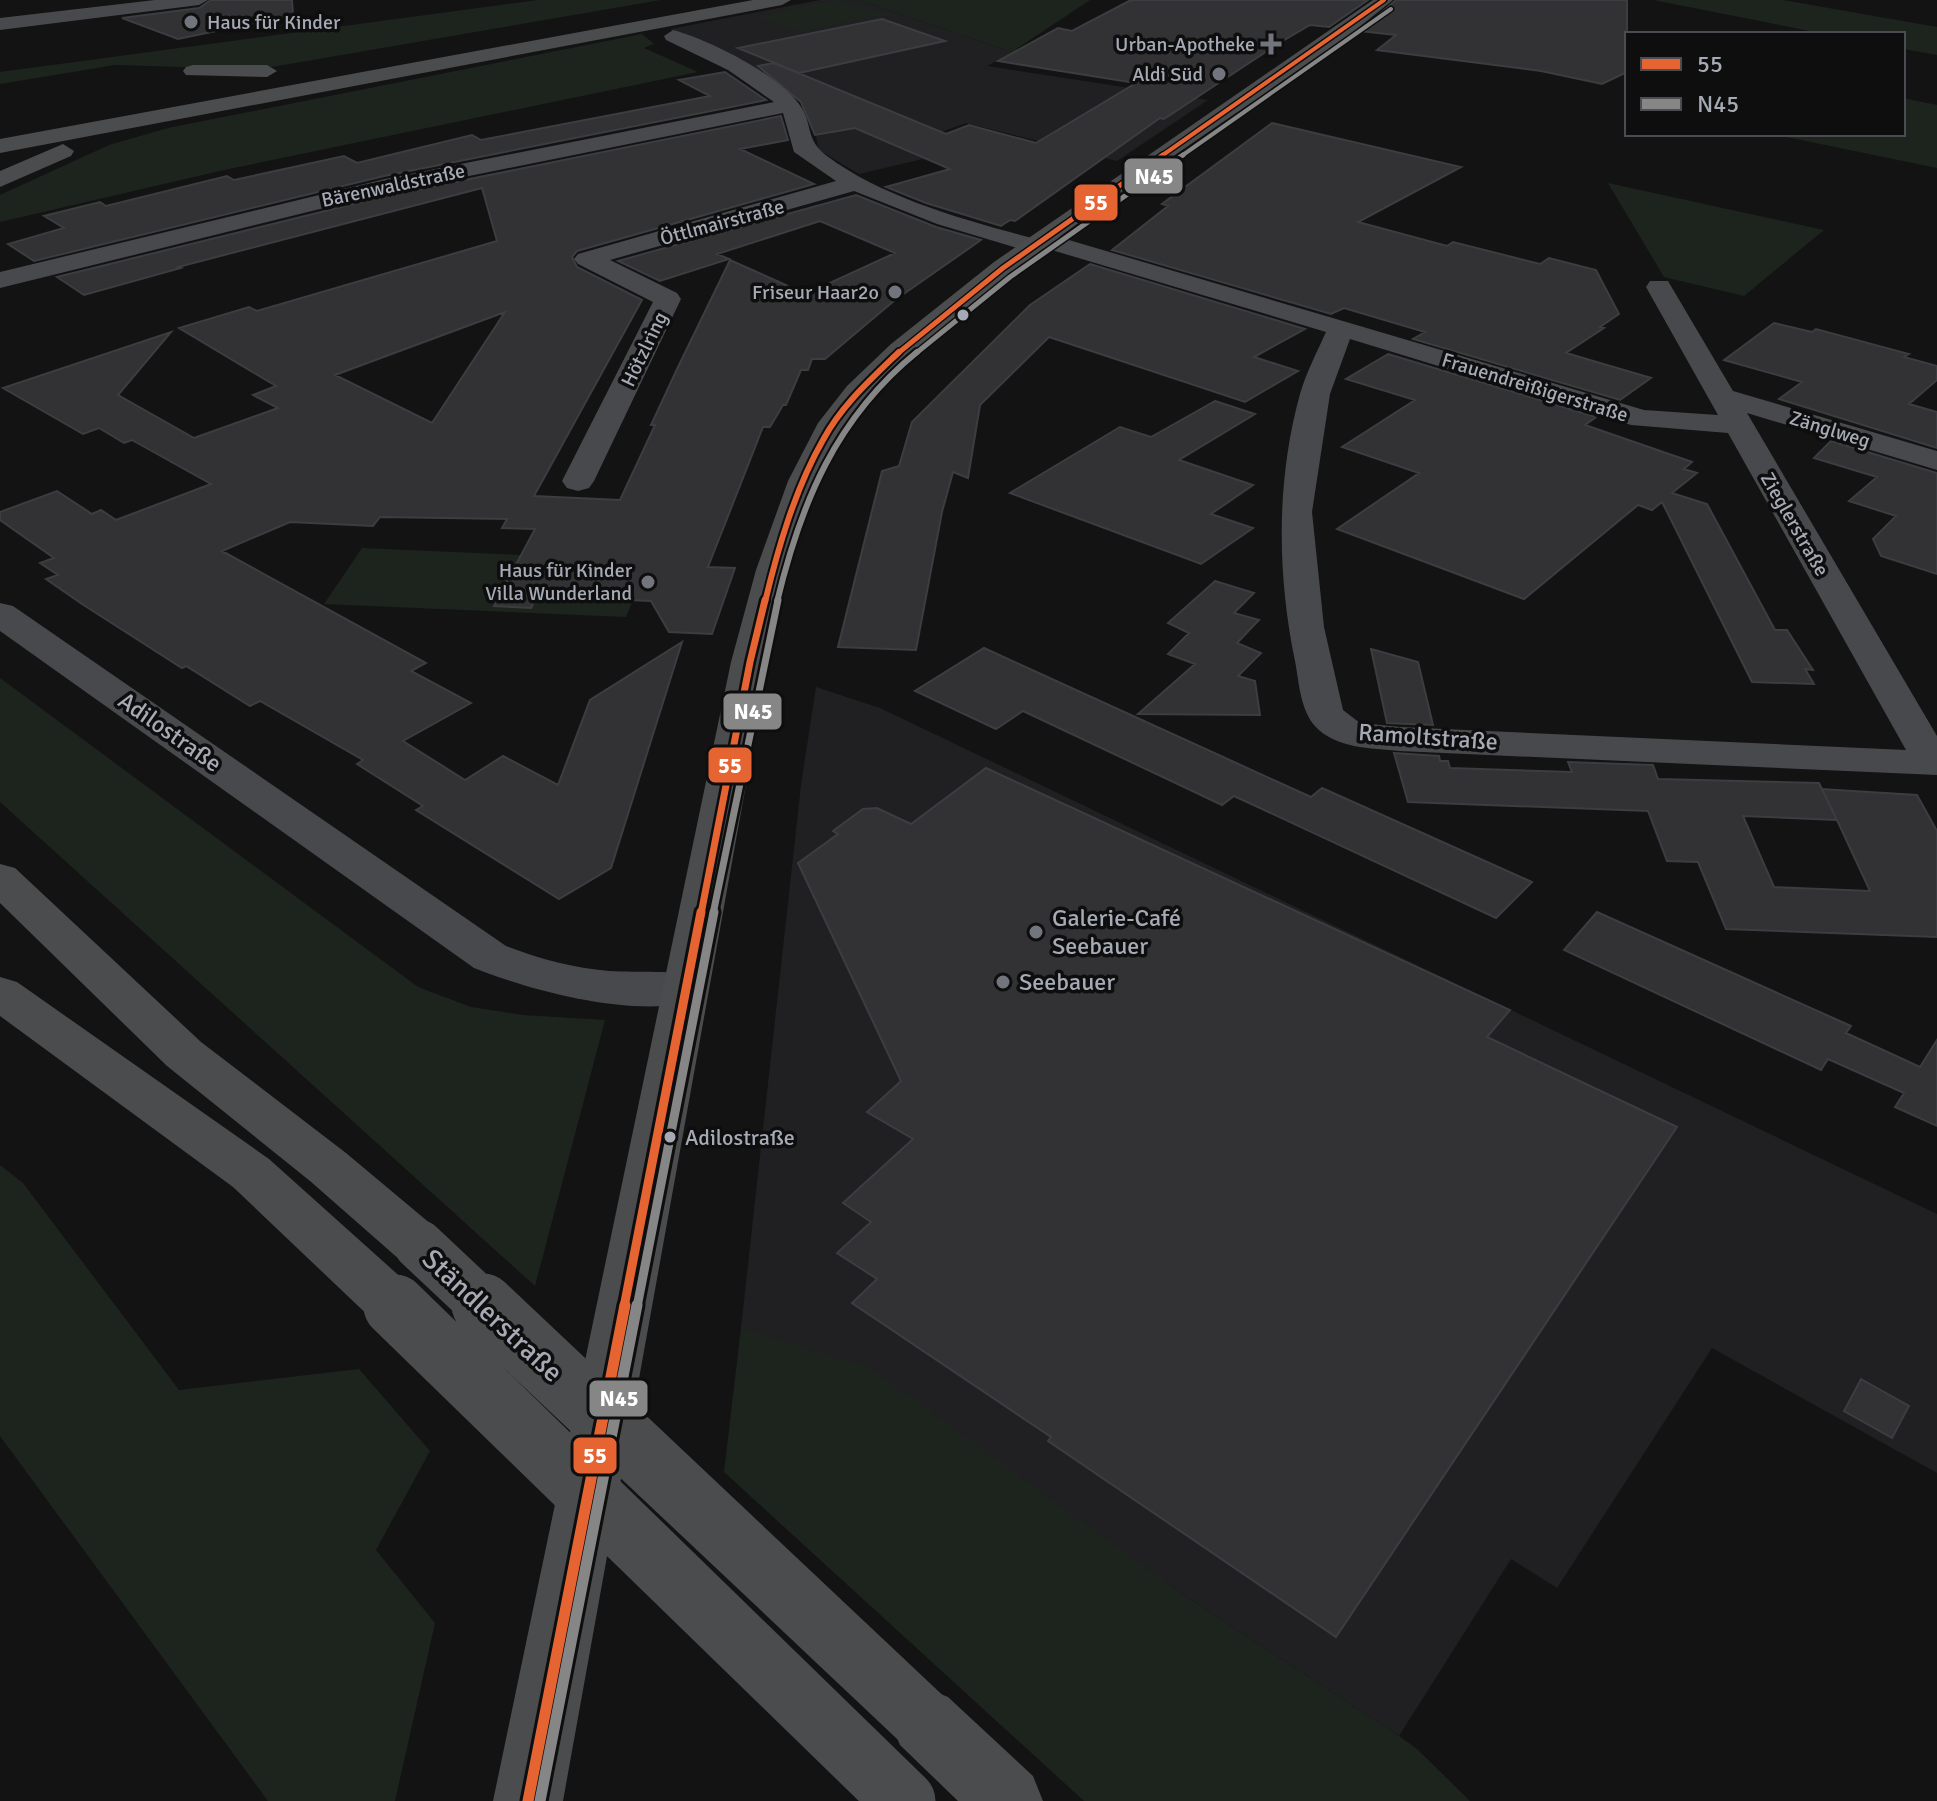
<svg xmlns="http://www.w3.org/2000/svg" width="1937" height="1801" viewBox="0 0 1937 1801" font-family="Signika,sans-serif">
  <rect width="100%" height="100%" fill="#131314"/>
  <path fill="#202022" d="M 820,0 L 859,0 L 1012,52 L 987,66 L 1208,100 L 1117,161 L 966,123 L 899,147 L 923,159 L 859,174 L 819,150 L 810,109 L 778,83 L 670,29 Z
    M 816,687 L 880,708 L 1937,1214 L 1937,1473 L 1712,1348 L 1557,1588 L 1511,1559 L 1399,1736 L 1172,1587 L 741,1328 L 801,785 Z"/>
  <path fill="#1d241e" d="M 538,0 L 661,0 L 272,67 L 244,69 L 115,65 L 0,84 L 0,72 Z
    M 836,0 L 886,14 L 800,32 L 757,16 Z
    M 859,0 L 1090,0 L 1012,52 Z
    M 1653,0 L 1783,0 L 1937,27 L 1937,55 L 1903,49 L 1903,34 L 1825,34 Z
    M 642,34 L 654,44 L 644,48 L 698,72 L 224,170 L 0,222 L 0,195 L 109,145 L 168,128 Z
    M 1903,98 L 1937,105 L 1937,168 L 1772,134 L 1903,134 Z
    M 1608,183 L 1824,230 L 1744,296 L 1664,277 Z
    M 362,548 L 521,555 L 495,606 L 531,608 L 537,596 L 633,600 L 626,617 L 324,604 Z
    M 0,678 L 418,987 L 471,1007 L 522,1015 L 605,1020 L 535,1286 L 0,802 Z
    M 0,1165 L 23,1183 L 179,1390 L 359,1369 L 430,1451 L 376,1550 L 435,1623 L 395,1801 L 268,1801 L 0,1436 Z
    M 741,1328 L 870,1368 L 1172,1587 L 1399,1736 L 1417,1749 L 1470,1801 L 1084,1801 L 724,1472 Z"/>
  <path fill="#323234" stroke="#3c3d40" stroke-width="2" fill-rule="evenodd" d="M 211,0 L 292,0 L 293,15 L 178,39 L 122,18 L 199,8 Z
    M 1131,0 L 1368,0 L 1329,27 L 1310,25 L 1281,42 L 1164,119 L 1160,118 L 1015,221 L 1010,220 L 1001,226 L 926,203 L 886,187 L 950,169 L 855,128 L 815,135 L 801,102 L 758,66 L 774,63 L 946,134 L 969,125 L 1036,143 L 1136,83 L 998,61 L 1058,28 L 1072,31 Z
    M 1396,0 L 1627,0 L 1627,72 L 1602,84 L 1541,71 L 1377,50 L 1396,35 L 1360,31 Z
    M 882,19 L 945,41 L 799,73 L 738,48 Z
    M 725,72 L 766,100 L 384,176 L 34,261 L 8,244 L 64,228 L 44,216 L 100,202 L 106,206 L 227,176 L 234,180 L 344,156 L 357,163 L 472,135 L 481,140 L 710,96 L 679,80 Z
    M 781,116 L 788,140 L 740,149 L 814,184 L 577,251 L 572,257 L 577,267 L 642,300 L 534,496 L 620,500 L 655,425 L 651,425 L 678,367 L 730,260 L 806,294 L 895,253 L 820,221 L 717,254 L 729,259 L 660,281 L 618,261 L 856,195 L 936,227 L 981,240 L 895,300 L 825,359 L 812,359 L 808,370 L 801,370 L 786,405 L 783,405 L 770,427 L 763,427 L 708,567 L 735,568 L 712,634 L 669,632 L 651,601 L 537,596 L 531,608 L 494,606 L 535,529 L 502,528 L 507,519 L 380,517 L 373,526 L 290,522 L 222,551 L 426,663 L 411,671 L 471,703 L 403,741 L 465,780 L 503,756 L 558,785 L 590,700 L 682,642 L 611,868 L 559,899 L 416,810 L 423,806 L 357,764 L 363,760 L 260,701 L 250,706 L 186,666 L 182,668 L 82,604 L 46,579 L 58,575 L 40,563 L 54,558 L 0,520 L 0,512 L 57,491 L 92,514 L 101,510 L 116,520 L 211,484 L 132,440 L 124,443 L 99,428 L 83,434 L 3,388 L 171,332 L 118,395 L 194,438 L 278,408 L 253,395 L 276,386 L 179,328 L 249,307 L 257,311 L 497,241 L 482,188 L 178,267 L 181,268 L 84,295 L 57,277 L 386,196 ZM 505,312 L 432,423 L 335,375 Z
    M 1272,123 L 1461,167 L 1358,222 L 1447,246 L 1453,242 L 1540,264 L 1549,258 L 1596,270 L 1619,314 L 1600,327 L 1604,328 L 1566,353 L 1651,378 L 1620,400 L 1413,339 L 1425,332 L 1344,308 L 1331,314 L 1112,250 L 1168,206 L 1162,204 Z
    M 1090,264 L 1305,329 L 1254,357 L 1298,371 L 1245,402 L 1049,337 L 980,405 L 968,478 L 953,472 L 942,512 L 916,650 L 838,647 L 882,471 L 899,466 L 912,422 L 1030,305 Z
    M 1774,323 L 1812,332 L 1816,329 L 1909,354 L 1904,357 L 1937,366 L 1937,380 L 1909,404 L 1937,412 L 1937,448 L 1779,399 L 1802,382 L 1724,360 Z
    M 1388,354 L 1596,417 L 1585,425 L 1692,462 L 1684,469 L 1697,473 L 1672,493 L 1707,504 L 1775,630 L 1787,630 L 1813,670 L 1805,669 L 1814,684 L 1752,682 L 1662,502 L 1652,510 L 1638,505 L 1524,599 L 1337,529 L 1419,473 L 1342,447 L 1415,400 L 1346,379 Z
    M 1215,401 L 1255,414 L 1179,460 L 1253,485 L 1211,514 L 1253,528 L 1201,564 L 1010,493 L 1120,427 L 1151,437 Z
    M 1831,441 L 1937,473 L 1937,574 L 1881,556 L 1873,539 L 1896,516 L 1849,501 L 1877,477 L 1814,458 Z
    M 1215,581 L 1254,593 L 1234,613 L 1259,620 L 1237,643 L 1261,653 L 1238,676 L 1255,681 L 1260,715 L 1138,714 L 1195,664 L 1168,654 L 1189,633 L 1168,623 Z
    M 984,648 L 1311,797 L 1322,788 L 1532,882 L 1496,918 L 1234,796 L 1222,805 L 1023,711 L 996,729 L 915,691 Z
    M 1371,649 L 1418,662 L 1433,725 L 1387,723 Z
    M 1394,753 L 1439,756 L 1440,761 L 1448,761 L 1450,768 L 1572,772 L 1568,762 L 1653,765 L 1658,779 L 1819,783 L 1837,820 L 1822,789 L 1917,795 L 1937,831 L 1937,937 L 1726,929 L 1698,862 L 1667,861 L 1648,811 L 1408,802 ZM 1743,816 L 1837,820 L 1870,891 L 1774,887 Z
    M 986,768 L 1510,1010 L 1487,1037 L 1677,1127 L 1336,1637 L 1048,1441 L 1051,1437 L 852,1303 L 877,1279 L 837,1253 L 871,1222 L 843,1203 L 913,1139 L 867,1112 L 901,1081 L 798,863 L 838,834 L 833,831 L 863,809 L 877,808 L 911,824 Z
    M 1597,912 L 1851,1026 L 1846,1033 L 1920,1067 L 1937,1040 L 1937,1126 L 1895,1107 L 1904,1093 L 1828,1059 L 1821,1070 L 1564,950 Z
    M 1861,1379 L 1909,1406 L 1892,1438 L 1844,1411 Z"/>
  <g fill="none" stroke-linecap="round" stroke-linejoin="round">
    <path fill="#48494c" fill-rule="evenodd" d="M 155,0 L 208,0 L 199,5 L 0,30 L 0,18 Z
      M 673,30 C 710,40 777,74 799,104 C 814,124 804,139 827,156 C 881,197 967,221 1032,238 L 1043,233 L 1052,235 L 1644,410 L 1718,415 L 1646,287 L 1650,281 L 1668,281 L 1733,391 L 1937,451 L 1937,470 L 1747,413 L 1937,736 L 1937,775 L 1400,751 C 1371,748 1335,749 1314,725 C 1300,708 1299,682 1295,661 C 1277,574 1276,481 1300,394 C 1306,373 1317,352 1326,332 L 1045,248 L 1034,253 L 937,224 L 854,191 L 610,260 L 677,293 L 681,299 L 594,481 L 589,488 L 578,491 L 567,488 L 562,481 L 653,302 L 578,264 L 574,259 L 578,254 L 836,181 L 794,152 L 783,113 L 385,193 L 0,288 L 0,272 L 385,179 L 774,102 L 728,70 L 666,40 L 664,36 ZM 1350,339 L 1631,425 L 1728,433 L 1906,750 L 1400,727 L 1360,723 L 1343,710 L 1324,627 L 1312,512 L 1330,394 Z
      M 0,603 L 13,606 L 506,946 C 540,959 573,968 609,971 C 640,973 672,969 701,978 L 708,989 L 701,1000 C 637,1019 535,992 474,968 L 0,631 Z"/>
    <path fill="#4a4c4e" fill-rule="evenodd" d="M 1373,0 L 1393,0 L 1353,32 C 1221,126 1083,212 958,316 C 919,349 873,382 846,426 C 802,495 786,584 768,662 L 563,1801 L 493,1801 L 731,662 L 756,570 L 788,481 L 818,423 L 847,386 L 891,344 L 994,262 Z"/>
    <path fill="#4a4c4e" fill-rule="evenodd" d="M 753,0 L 791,0 L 782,5 L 0,153 L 0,139 Z
      M 193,65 L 267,65 L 277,71 L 267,77 L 186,75 L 183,71 L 186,67 Z
      M 63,144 L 74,151 L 71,156 L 0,187 L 0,171 Z
      M 0,864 L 15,868 L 201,1042 L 346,1153 L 438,1230 L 446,1245 L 438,1260 L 419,1266 L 400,1260 L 310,1181 L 167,1066 L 0,903 Z
      M 0,977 L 17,982 L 269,1159 L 415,1290 L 423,1306 L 415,1322 L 395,1329 L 375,1322 L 233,1187 L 0,1016 Z
      M 924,1687 L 948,1697 L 1033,1776 L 1043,1801 L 958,1801 L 900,1745 L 890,1721 L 900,1697 Z"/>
    <path stroke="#4a4c4e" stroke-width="50" d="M 419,1245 L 485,1307"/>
    <path stroke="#4a4c4e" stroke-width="63" d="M 483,1305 L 924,1721
      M 395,1306 L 904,1801"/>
    <defs>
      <path id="bus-1-far5" d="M 1160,157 L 1384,0"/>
      <path id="bus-1-far4" d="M 897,354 L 1003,268 L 1163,155"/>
      <path id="bus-1-far3" d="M 765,602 C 778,548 795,489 823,440 C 841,406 871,379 899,352"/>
      <path id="bus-1-far2" d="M 701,914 L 750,662 L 765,600"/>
      <path id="bus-1-far1" d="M 624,1307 L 701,912"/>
      <path id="bus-1" d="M 528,1801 L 625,1305"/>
      <path id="bus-2-far5" d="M 1180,157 L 1391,9"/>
      <path id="bus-2-far4" d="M 915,354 L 1010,277 L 1183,155"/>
      <path id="bus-2-far3" d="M 777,602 C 801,502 836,418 917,352"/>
      <path id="bus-2-far2" d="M 713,914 L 778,600"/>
      <path id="bus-2-far1" d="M 637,1307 L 714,912"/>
      <path id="bus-2" d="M 540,1801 L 637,1305"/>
    </defs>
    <use href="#bus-1-far5" stroke="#0e0e0f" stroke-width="7"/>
    <use href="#bus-1-far4" stroke="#0e0e0f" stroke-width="8"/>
    <use href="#bus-1-far3" stroke="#0e0e0f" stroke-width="10"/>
    <use href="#bus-1-far2" stroke="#0e0e0f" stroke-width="12"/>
    <use href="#bus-1-far1" stroke="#0e0e0f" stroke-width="15"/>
    <use href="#bus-1" stroke="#0e0e0f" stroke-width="17"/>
    <use href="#bus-2-far5" stroke="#0e0e0f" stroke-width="7"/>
    <use href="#bus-2-far4" stroke="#0e0e0f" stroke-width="8"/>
    <use href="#bus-2-far3" stroke="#0e0e0f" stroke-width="10"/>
    <use href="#bus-2-far2" stroke="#0e0e0f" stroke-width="12"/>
    <use href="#bus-2-far1" stroke="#0e0e0f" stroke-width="15"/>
    <use href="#bus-2" stroke="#0e0e0f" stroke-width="17"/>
    <use href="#bus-1-far5" stroke="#e66432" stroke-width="4"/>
    <use href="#bus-1-far4" stroke="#e66432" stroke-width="5"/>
    <use href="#bus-1-far3" stroke="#e66432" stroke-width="6"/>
    <use href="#bus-1-far2" stroke="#e66432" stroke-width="7"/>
    <use href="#bus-1-far1" stroke="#e66432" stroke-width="9"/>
    <use href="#bus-1" stroke="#e66432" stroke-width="11"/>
    <use href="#bus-2-far5" stroke="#868686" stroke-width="4"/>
    <use href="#bus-2-far4" stroke="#868686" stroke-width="5"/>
    <use href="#bus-2-far3" stroke="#868686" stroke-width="6"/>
    <use href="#bus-2-far2" stroke="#868686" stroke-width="7"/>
    <use href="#bus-2-far1" stroke="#868686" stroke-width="9"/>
    <use href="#bus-2" stroke="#868686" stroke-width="11"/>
  </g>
  <g fill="#72757d" stroke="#0e0e0f" stroke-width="3">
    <circle cx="191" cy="22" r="8"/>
    <path d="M1267 32h8v8h8v8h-8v8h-8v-8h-8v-8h8z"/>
    <circle cx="1219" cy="74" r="8"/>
    <circle cx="895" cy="292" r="8"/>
    <circle cx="648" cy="582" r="8"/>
    <circle cx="1036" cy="932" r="8"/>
    <circle cx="1003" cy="982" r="8"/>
  </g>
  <g fill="#a5aab5" stroke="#0e0e0f" stroke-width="3">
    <circle cx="963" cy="315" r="7"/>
    <circle cx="670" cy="1137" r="7"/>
  </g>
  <g text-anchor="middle" stroke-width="7" stroke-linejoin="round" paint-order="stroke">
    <g font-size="20" fill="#a5aab5" stroke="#0e0e0f" text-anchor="end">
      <text x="207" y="29" text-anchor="start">Haus für Kinder</text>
      <text x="1255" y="51">Urban-Apotheke</text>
      <text x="1203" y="81">Aldi Süd</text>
      <text x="879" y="299">Friseur Haar2o</text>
      <text x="632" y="577">Haus für Kinder<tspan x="632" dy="23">Villa Wunderland</tspan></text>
    </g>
    <g font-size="20" fill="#a5aab5" stroke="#0e0e0f">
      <text transform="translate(393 185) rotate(-12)" y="7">Bärenwaldstraße</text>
      <text transform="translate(722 222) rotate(-15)" y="7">Öttlmairstraße</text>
      <text transform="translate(644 349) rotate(-64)" y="7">Hötzlring</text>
      <text transform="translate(1535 387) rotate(17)" y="7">Frauendreißigerstraße</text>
      <text transform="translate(1830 429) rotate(17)" y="7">Zänglweg</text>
      <text transform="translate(1795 524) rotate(60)" y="7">Zieglerstraße</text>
    </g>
    <g font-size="22" fill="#a5aab5" stroke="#0e0e0f" text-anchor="start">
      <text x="685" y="1145">Adilostraße</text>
    </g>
    <g font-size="24" fill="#a5aab5" stroke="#0e0e0f">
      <text transform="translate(170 732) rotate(35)" y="8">Adilostraße</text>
      <text transform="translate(1428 737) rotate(4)" y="8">Ramoltstraße</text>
    </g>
    <g font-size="24" fill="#a5aab5" stroke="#0e0e0f" text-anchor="start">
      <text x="1052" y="926">Galerie-Café<tspan x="1052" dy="28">Seebauer</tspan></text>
      <text x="1019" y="990">Seebauer</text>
    </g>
    <g font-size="28" fill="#a5aab5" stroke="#0e0e0f">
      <text transform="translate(493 1315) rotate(43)" y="10">Ständlerstraße</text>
    </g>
  </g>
  <g stroke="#0e0e0f" stroke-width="3">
    <rect x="1123" y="157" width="61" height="38" rx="8" fill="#868686"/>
    <rect x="1073" y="183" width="46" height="39" rx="8" fill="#e66432"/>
    <rect x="722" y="692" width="61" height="39" rx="8" fill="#868686"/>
    <rect x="707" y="746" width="46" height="38" rx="8" fill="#e66432"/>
    <rect x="588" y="1379" width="61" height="39" rx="8" fill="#868686"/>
    <rect x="572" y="1436" width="46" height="39" rx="8" fill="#e66432"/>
  </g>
  <g font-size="22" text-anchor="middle" font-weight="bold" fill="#fff">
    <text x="1154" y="184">N45</text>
    <text x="1096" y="210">55</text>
    <text x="753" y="719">N45</text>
    <text x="730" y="773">55</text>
    <text x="619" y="1406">N45</text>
    <text x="595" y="1463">55</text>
  </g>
  <rect x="1625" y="32" width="280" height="104" fill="#0e0e0f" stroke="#4a4c51" stroke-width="2"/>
  <rect x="1641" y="58" width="40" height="12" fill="#e66432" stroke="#4a4c51" stroke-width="2"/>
  <text x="1697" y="72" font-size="24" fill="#a5aab5">55</text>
  <rect x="1641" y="98" width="40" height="12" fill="#868686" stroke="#4a4c51" stroke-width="2"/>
  <text x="1697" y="112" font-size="24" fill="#a5aab5">N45</text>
</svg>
